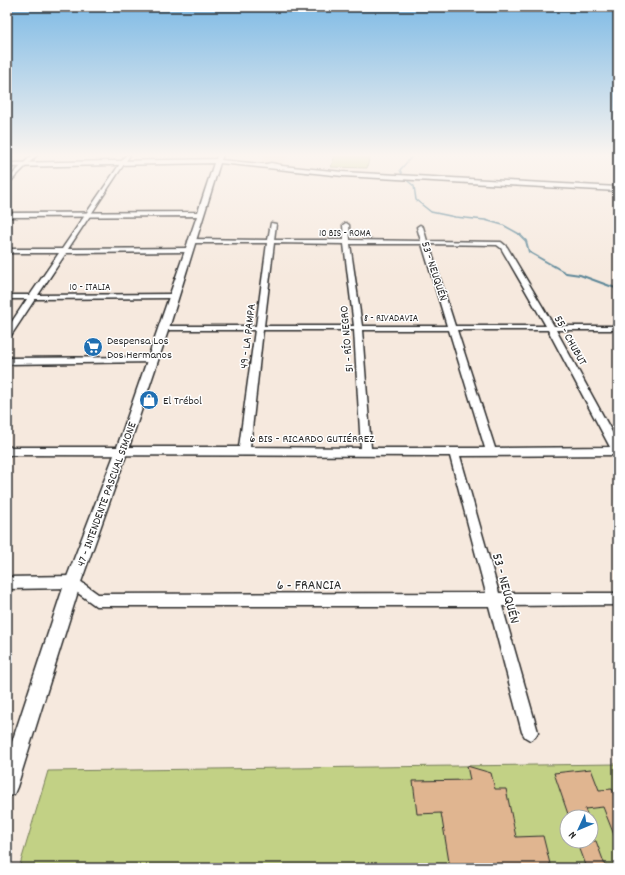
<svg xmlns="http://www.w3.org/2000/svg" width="625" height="875" viewBox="0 0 625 875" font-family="Dekko,sans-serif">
  <rect width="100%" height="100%" fill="#f6e9de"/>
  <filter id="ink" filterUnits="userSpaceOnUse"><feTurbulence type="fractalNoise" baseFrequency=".025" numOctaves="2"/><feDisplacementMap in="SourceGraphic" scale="8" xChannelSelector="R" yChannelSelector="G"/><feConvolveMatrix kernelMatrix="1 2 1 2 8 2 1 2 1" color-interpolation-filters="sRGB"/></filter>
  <g filter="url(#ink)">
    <path fill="#efd9c7" d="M 265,155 L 289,155 L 282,164 L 261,162 Z"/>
    <path fill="#c2d185" stroke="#767e58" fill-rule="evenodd" d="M 335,155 L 370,155 L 367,168 L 331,167 Z
      M 618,764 L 618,868 L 19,868 L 48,771 ZM 567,817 L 591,817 L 591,841 L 567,841 Z"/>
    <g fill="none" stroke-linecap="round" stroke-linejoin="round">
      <path stroke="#5d8798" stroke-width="1.5" d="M 413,155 L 400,170 L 404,178 L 414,186 L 416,200 L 431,212 L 455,217 L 485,220 L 503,225 L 521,235"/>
      <path stroke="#5d8798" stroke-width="2" d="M 519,234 L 526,241 L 529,252 L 566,273 L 580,275 L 618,289"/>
    </g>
    <path fill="#e0b590" stroke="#2b2b2b" d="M 467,766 L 491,773 L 495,789 L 506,789 L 516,837 L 543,836 L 551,868 L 450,868 L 441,813 L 417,814 L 413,781 L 470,780 Z
      M 591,769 L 599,790 L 612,789 L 618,803 L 618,845 L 603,807 L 585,809 L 588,817 L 569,817 L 554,773 Z
      M 577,841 L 596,841 L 606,868 L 587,868 Z"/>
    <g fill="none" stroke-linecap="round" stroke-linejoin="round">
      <defs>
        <path id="service" d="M 271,163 L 281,165 L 281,167 L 280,168 C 275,164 268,166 262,165 Z"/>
        <path id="minor" d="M 32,155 L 37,155 L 7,185 L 7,180 Z
          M 126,155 L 130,155 L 68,249 L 189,248 L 192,250 L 189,252 L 66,253 L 38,295 L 173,294 L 177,296 L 173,298 L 35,299 L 10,337 L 7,338 L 7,329 L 27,299 L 7,299 L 7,295 L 30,295 L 59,253 L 7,253 L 7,249 L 62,249 Z
          M 271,223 L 276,224 L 274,240 L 344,240 L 343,225 L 346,223 L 349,225 L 350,240 L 421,241 L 417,227 L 420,225 L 423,227 L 427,241 L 501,242 L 507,247 L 554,326 L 618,326 L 618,330 L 556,330 L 618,443 L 618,455 L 460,456 L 499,593 L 618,593 L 618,605 L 502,606 L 538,732 L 535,737 L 530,740 L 525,737 L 522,732 L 489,606 L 96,606 L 71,588 L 7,589 L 7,577 L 73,576 L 98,594 L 486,593 L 450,456 L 7,455 L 7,447 L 239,447 L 255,330 L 164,330 L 160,328 L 164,326 L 256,326 L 267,243 L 191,243 L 188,241 L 191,239 L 268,240 ZM 274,243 L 344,244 L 354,326 L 264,326 ZM 350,244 L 422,244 L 447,326 L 362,326 ZM 429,244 L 497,245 L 501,248 L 546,326 L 455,326 ZM 263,330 L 354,330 L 361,448 L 250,447 ZM 362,330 L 449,330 L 485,448 L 371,448 ZM 457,330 L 548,330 L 610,447 L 495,448 Z
          M 152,357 L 156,360 L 155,362 L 7,364 L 7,358 Z"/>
        <path id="tertiary" d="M 217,155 L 223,155 L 221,160 L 343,172 L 618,187 L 618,191 L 343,176 L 220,163 L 169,328 L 128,450 L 81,582 L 17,787 L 14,794 L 7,797 L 7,757 L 65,582 L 116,450 L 197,216 L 7,217 L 7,213 L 198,212 L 214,163 L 7,167 L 7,163 L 216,159 Z"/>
      </defs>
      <use href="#service" stroke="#2b2b2b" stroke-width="3"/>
      <use href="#minor" stroke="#2b2b2b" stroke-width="3"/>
      <use href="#tertiary" stroke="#2b2b2b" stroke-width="3"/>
      <use href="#service" fill="#fff" fill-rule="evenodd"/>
      <use href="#minor" fill="#fff" fill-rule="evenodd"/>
      <use href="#tertiary" fill="#fff" fill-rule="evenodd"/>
    </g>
  </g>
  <linearGradient id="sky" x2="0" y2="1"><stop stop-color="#7ebae5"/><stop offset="0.56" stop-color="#fbf5f0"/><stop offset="1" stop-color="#fbf5f0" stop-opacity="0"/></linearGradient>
  <rect width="625" height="277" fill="url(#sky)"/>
  <defs>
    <symbol id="supermarket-disc" viewBox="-11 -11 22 22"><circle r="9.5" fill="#1f6fb2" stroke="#fff"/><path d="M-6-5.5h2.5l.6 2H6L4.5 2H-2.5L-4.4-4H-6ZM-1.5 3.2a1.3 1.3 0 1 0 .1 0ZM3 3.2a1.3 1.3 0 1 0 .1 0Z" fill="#fff"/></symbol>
    <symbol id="shop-disc" viewBox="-11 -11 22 22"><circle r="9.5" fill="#1f6fb2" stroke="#fff"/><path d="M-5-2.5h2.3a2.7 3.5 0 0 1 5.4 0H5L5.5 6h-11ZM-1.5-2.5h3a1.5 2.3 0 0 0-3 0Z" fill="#fff"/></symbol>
  </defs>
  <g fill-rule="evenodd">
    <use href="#supermarket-disc" x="82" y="336" width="22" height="22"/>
    <use href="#shop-disc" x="138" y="389" width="22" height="22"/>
  </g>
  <g text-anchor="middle" stroke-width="3" stroke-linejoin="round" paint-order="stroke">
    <g font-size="10" fill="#2b2b2b" stroke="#fff">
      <text x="345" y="236">10 BIS - ROMA</text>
      <text x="90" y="290">10 - ITALIA</text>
      <text x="391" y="321">8 - RIVADAVIA</text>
    </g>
    <g font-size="12" fill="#2b2b2b" stroke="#fff">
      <text transform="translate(435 271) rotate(72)" y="4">53 - NEUQUÉN</text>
      <text transform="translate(247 336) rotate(-83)" y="4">49 - LA PAMPA</text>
      <text transform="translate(346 339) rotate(-95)" y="4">51 - RÍO NEGRO</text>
      <text transform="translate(571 340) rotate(61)" y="4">55 - CHUBUT</text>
      <text x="312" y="442">6 BIS - RICARDO GUTIÉRREZ</text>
      <text transform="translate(106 494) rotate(-70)" y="4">47 - INTENDENTE PASCUAL SIMONE</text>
    </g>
    <g font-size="12" fill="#2b2b2b" stroke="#fff" text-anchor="start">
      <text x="107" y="344">Despensa Los<tspan x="107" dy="14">Dos Hermanos</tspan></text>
      <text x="163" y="404">El Trébol</text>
    </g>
    <g font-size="14" fill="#2b2b2b" stroke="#fff">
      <text x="309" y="589">6 - FRANCIA</text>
      <text transform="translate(507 588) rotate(75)" y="5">53 - NEUQUÉN</text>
    </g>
  </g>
  <rect width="625" height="875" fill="none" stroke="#fff" stroke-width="24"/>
  <rect x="12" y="12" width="601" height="851" fill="none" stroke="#2b2b2b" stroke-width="1.5" filter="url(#ink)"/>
  <g transform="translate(579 829) rotate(226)"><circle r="19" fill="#ffffff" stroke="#aaaaaa"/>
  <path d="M0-3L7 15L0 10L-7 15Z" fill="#1f6fb2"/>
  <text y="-6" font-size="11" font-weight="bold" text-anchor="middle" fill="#2b2b2b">N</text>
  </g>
</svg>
